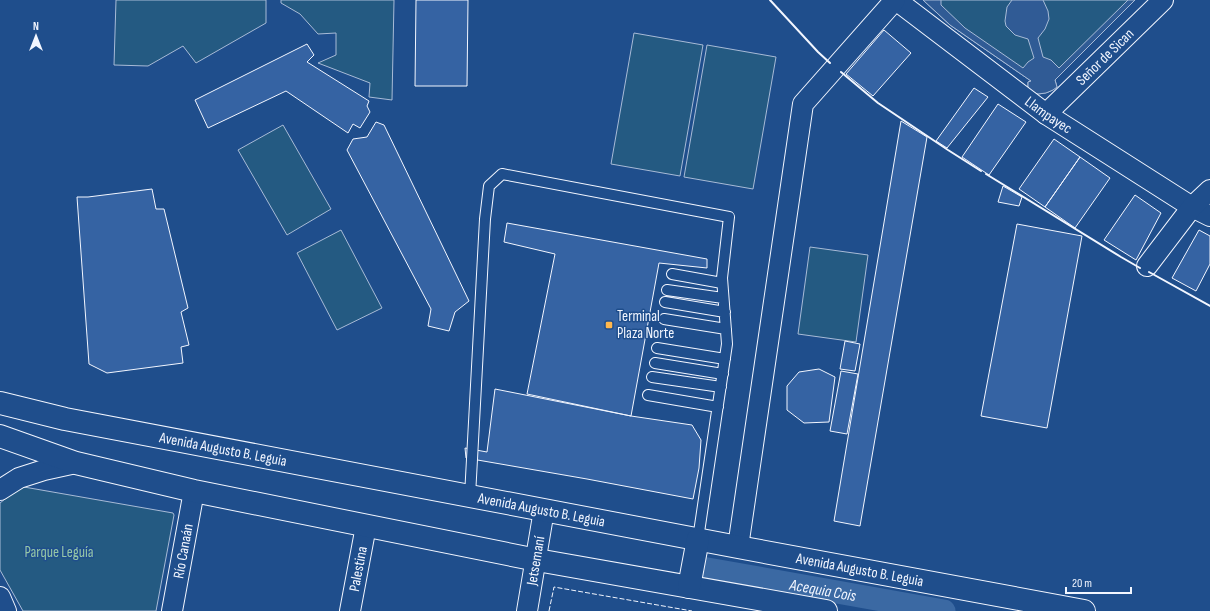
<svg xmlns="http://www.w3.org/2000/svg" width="1210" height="611" viewBox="0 0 1210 611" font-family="'Sofia Sans Condensed',sans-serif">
  <rect width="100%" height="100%" fill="#1f4e8c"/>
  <path fill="#245a82" stroke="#a8bbd7" d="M 116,0 L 266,0 L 266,23 L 196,63 L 183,46 L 148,66 L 114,65 Z
    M 281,0 L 394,0 L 392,100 L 369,97 L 370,83 L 318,63 L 336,55 L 336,33 L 318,34 L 300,14 L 281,3 Z
    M 923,0 L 1135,0 L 1055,80 L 1057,87 C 1051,92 1046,93 1038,94 L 1028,87 L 1028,82 L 1031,81 L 950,25 Z
    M 634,33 L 703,45 L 680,176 L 611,164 Z
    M 707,45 L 776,57 L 753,189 L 684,177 Z
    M 283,125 L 331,209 L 287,235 L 238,150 Z
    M 341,230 L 382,308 L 337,330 L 297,253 Z
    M 810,247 L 868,255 L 856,342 L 798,334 Z
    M 24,487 L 173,513 L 174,515 L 156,611 L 23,611 L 0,570 L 0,503 L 14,492 Z"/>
  <path fill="#305b95" stroke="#a8bbd7" d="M 923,0 L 941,0 L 941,5 L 965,28 L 1023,68 L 1028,62 L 1034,58 L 1028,39 L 1015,35 L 1006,26 L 1005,21 L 1007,7 L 1012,0 L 1043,0 L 1048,11 L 1049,19 L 1045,29 L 1038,38 L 1043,57 L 1051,60 L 1059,68 L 1128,0 L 1135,0 L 1055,80 L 1057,87 L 1053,90 L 1046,93 L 1038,94 L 1032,92 L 1028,87 L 1028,82 L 1031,81 L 950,25 Z"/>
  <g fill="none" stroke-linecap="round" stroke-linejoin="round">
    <path stroke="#3b69a3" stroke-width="23" id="s1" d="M 702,568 L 944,611"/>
  </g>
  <path fill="#3563a3" stroke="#f2f6ff" d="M 416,0 L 468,0 L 467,86 L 415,86 Z
    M 884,30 L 911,53 L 873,96 L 846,74 Z
    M 307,44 L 314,55 L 307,62 L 369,101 L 367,106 L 370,112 L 360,128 L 353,124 L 348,133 L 286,91 L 208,128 L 195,100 Z
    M 974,88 L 988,97 L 947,148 L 936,141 Z
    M 998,104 L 1026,122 L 989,175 L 962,157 Z
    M 901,121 L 927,137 L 860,526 L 834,521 Z
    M 376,122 L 384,125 L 469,301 L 455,312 L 449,331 L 428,326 L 431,309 L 347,150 L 353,139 L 367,137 Z
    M 1054,139 L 1080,157 L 1045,207 L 1019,189 Z
    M 1080,157 L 1110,178 L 1075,228 L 1045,207 Z
    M 1003,186 L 1022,197 L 1019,206 L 998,202 Z
    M 152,189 L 156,209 L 164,209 L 188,308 L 181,312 L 189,345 L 181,347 L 183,363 L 107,373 L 89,364 L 77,197 L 88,197 Z
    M 1135,195 L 1161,213 L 1136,260 L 1104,240 Z
    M 507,223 L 707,259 L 707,268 L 659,263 L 631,416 L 527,394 L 555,254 L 504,242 Z
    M 1017,224 L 1082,236 L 1047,428 L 981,416 Z
    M 1199,230 L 1210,236 L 1210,264 L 1196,291 L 1172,278 Z
    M 845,341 L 860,344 L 855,371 L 840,369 Z
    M 819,369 L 835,377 L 829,422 L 804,423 L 787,410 L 787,386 L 799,372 Z
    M 841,371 L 858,374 L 847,434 L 830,431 Z
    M 495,389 L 631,416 L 692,425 L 701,440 L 699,468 L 693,499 L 587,479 L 466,458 L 465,448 L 487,452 Z"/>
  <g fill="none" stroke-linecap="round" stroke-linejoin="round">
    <defs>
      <path id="lane" d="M 672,274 L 722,283
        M 667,290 L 723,298
        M 665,302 L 725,312
        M 664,319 L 726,329
        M 657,348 L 725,359
        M 655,363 L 723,374
        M 652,377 L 721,387
        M 648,395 L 718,407
        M 470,496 L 485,219 L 489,186 L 502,174 L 729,217 L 722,278 L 727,344 L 698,539"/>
      <g id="street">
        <path id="s2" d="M 896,0 L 1046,114 L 1192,207 L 1210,216"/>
        <path id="s3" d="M 1046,114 L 1163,0"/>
        <path d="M 1147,266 L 1192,207 L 1210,190"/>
        <path d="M 0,490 L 19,478 L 44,470 L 76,463"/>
        <path d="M 738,547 L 803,104 L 895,0"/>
        <path d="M 0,597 L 6,611"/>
        <path id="s4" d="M 172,611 L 194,491"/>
        <path id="s5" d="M 350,611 L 366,526"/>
        <path id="s6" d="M 527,611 L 544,510"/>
      </g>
      <g id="primary">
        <path id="s7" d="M 0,403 L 65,419 L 738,547 L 1084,611"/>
        <path d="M 0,436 L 76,463 L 194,491 L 537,560 L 826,611"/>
        <path d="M 689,587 L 698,539"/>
      </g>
    </defs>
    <use href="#lane" stroke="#f2f6ff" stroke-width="12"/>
    <use href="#street" stroke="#f2f6ff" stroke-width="22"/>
    <use href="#primary" stroke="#f2f6ff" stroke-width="24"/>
    <use href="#lane" stroke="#1f4e8c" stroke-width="10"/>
    <use href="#street" stroke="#1f4e8c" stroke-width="20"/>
    <use href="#primary" stroke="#1f4e8c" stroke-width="22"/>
    <path stroke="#f2f6ff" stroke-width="1" stroke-dasharray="5 2" stroke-linecap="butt" d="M 549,611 L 554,587 L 692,611"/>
    <path stroke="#f2f6ff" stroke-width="2" d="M 770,0 L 818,52 L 830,63
      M 841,72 L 878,103 L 948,150 L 981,171
      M 986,174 L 1121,257 L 1140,268
      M 1149,272 L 1210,306"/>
  </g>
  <rect fill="#ffb74d" stroke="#1f4e8c" stroke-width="1.5" x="605" y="321" width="8" height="8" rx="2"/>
  <g text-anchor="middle" stroke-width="3" stroke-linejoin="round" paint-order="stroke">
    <g font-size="15" fill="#f2f6ff" stroke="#1f4e8c">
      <text dy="5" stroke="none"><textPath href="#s3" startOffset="82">Señor de Sican</textPath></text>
      <text dy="5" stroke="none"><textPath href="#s2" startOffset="191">Llampayec</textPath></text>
      <text dy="5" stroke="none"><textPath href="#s7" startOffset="228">Avenida Augusto B. Leguia</textPath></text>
      <text dy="5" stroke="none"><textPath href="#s7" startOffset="552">Avenida Augusto B. Leguia</textPath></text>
      <text dy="5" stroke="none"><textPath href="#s4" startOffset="61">Río Canaán</textPath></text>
      <text dy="5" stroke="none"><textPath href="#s6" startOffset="51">Jetsemaní</textPath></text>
      <text dy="5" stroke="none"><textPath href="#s5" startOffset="43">Palestina</textPath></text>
      <text dy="5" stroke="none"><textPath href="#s7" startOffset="876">Avenida Augusto B. Leguia</textPath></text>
    </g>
    <g font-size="15" fill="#f2f6ff" stroke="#1f4e8c" text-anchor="start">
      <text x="617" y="321">Terminal<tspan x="617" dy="17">Plaza Norte</tspan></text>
    </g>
    <g font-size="15" fill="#97c8a6" stroke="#1f4e8c">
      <text x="59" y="557">Parque Leguía</text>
    </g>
    <g font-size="16" font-style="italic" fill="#f2f6ff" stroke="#1f4e8c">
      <text dy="6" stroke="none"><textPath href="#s1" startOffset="123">Acequia Cois</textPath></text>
    </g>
  </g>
  <g transform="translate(36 36)" stroke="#1f4e8c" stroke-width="3" paint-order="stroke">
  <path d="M0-3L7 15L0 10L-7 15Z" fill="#f2f6ff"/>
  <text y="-6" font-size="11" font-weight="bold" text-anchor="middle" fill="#f2f6ff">N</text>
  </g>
  <path d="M1066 587v6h65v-6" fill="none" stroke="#f2f6ff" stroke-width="2"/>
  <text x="1072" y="587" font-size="12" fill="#f2f6ff" stroke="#1f4e8c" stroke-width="3" paint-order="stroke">20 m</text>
</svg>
